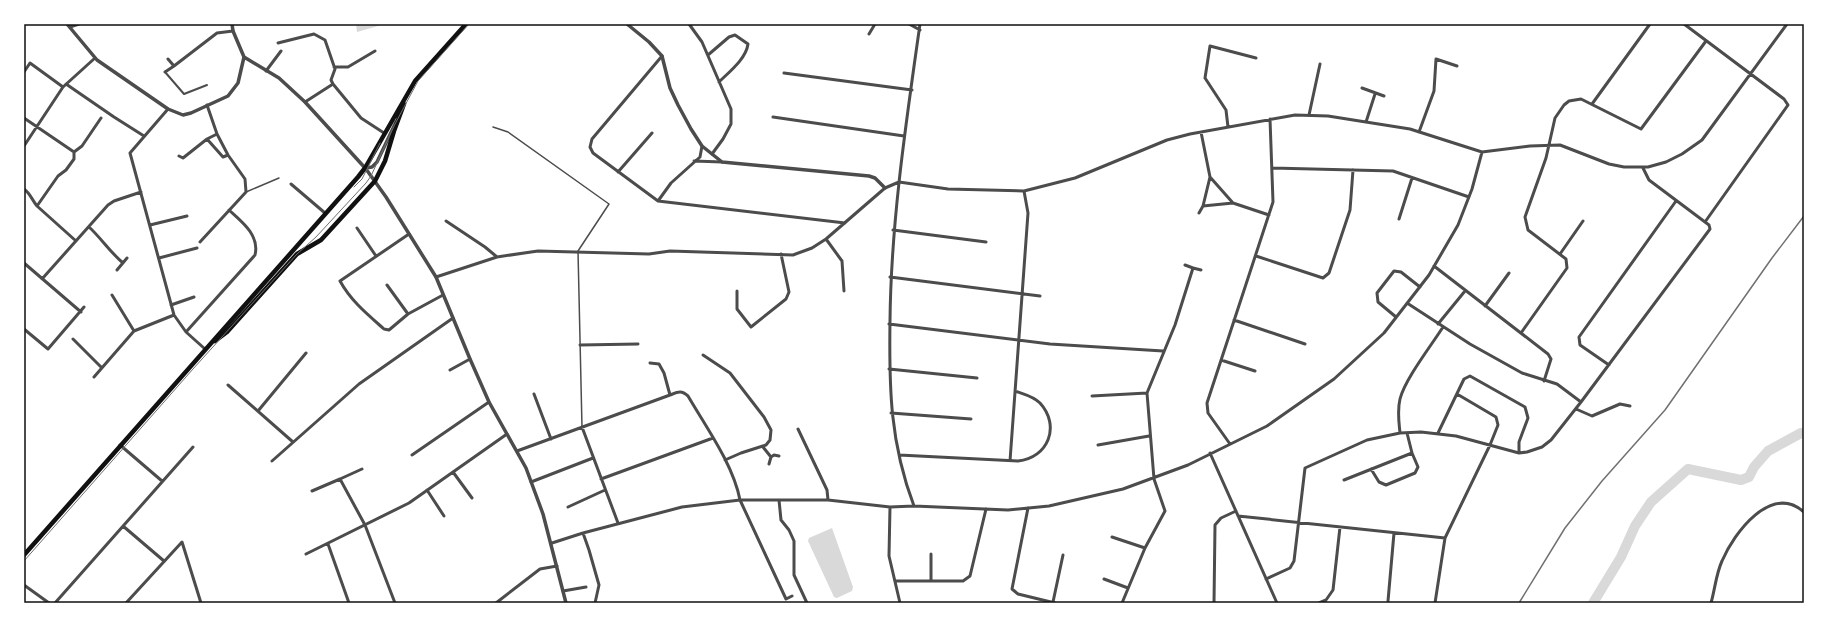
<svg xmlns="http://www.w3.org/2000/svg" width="1828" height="627" viewBox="0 0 1828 627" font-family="'Public Sans',sans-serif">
  <rect width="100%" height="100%" fill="#fff"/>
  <path fill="#d9d9d9" d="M 356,24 L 385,24 L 357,32 Z
    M 832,528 L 853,587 L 852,591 L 837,598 L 834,597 L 808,541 L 809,538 Z"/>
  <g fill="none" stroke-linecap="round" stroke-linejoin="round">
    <path stroke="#d9d9d9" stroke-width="10" d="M 1593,603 L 1621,557 L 1635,526 L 1651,502 L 1688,469 L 1741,480 L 1749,477 L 1754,467 L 1768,451 L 1801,433 L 1804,433"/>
    <path stroke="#4c4c4c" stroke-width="1.5" d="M 493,127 L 508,132 L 609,204 L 578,251 L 582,427
      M 246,192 L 279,178"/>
    <path stroke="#4c4c4c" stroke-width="2" d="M 165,72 L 184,94 L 207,85"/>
    <path stroke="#4c4c4c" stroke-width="3" d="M 689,24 L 702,42 L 731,109 L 731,124 L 723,139 L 712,154
      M 909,24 L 920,30
      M 1684,24 L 1784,99 L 1788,105 L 1705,222
      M 70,27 L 79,24
      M 869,34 L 875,24
      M 278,43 L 314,34 L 325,40 L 335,69 L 331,80 L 333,84 L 361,118 L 384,133
      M 708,55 L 729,37 L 735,35 L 748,44 C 746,59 729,72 719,82
      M 662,56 L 592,139 L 590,147 L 593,153 L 658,201 L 845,223
      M 168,59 L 174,66 L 217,33 L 233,31
      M 334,67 L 348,67 L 375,51
      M 266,71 L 281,51
      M 24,72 L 30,63 L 63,87
      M 165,72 L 174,66
      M 784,73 L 912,90
      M 66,84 L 114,117 L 144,136
      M 1362,88 L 1384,96
      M 305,102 L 333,84
      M 1592,104 L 1650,24
      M 168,109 L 130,153 L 174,315 L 186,332 L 205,349
      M 1309,115 L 1320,64
      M 773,117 L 904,136
      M 24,118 L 74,152 L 74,159 L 66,170 L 58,176 L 37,206 L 76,241
      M 1366,122 L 1375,94
      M 1228,127 L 1226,110 L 1205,78 L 1210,46 L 1256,58
      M 1419,132 L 1434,91 L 1436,59 L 1457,66
      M 207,139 L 223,157 L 228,155
      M 24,146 L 63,87 L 95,58
      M 74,152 L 82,146 L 101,118
      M 179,156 L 183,158 L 207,139 L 217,134
      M 694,161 L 722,162
      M 1272,168 L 1393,171 L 1469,197
      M 618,172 L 652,133
      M 1210,177 L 1233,203
      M 291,184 L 325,213
      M 24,189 C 30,193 32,200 37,206
      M 658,201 L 671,183 L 700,157 L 702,146
      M 1203,206 L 1233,203 L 1269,215
      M 1199,213 L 1203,206 L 1210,177 L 1201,132
      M 1399,219 L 1412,178
      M 446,221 L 485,247 L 497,257
      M 150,225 L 187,216
      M 89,227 C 101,238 110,252 123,263
      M 357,228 L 376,256
      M 893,230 L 986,242
      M 409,234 L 340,281 C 351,301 367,314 384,329 L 389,330 L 408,314 L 443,295
      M 826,239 L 842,261 L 844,291
      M 200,242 L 246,192 L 245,179 L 228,155 L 217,134 L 207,105
      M 1560,254 L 1583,221
      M 1256,256 L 1323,278 L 1329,273 L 1350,210 L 1353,170
      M 159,258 L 197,248
      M 24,263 L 81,312
      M 1185,265 L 1193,268
      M 1434,266 L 1548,354 L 1551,359 L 1544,381
      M 117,270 L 127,258
      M 436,277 L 497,257 L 538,251 L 649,254 L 670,251 L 793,255 L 812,248 L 826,239 L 885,188 L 899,182 L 948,189 L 1024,191 L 1075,178 L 1167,140 L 1190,134 L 1295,115 L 1328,116 L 1410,129 L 1482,152 L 1530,146 L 1560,145 L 1609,164 L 1624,167 L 1648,167 L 1666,162 L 1682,154 L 1702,140 L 1787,24
      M 890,277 L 1040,296
      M 42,279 L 108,205 L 114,201 L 141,192
      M 387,285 L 408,314
      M 737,291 L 737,309 L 751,327 L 786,299 L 789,292 L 781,254
      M 112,295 L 134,331
      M 1407,303 L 1470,344 L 1522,373 L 1557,384 L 1581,402
      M 171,305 L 194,297
      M 1485,306 L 1509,273
      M 1396,317 L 1378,302 L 1377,293 L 1394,271 L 1401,272 L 1420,287
      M 1234,320 L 1305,344
      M 889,324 L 1050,344 L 1163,351
      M 1438,324 L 1465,291
      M 24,329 L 48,349 L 84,307
      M 186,332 L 255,255 C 260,235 241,221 229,210
      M 1521,333 L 1567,268 L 1566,259 L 1528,230 L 1525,217 L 1546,158 L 1555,118 L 1564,105 L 1569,101 L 1581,99 L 1641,129 L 1706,41
      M 73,339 L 101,367
      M 580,345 L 638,344
      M 703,355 L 730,373 L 764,417 L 771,430 L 770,440 L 766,445 L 741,453 L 725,460
      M 1221,360 L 1255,371
      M 650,363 L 659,364 L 664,373 L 670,395
      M 1609,365 L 1580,345 L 1579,337 L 1676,201
      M 889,369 L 977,378
      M 450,370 L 470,359
      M 94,377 L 134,331 L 174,315
      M 228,385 L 293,442
      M 534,394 L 551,439
      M 1092,396 L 1147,393
      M 1576,409 L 1592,416 L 1620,404 L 1630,406
      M 258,411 L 306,353
      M 891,413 L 971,419
      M 582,427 L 618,523
      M 798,429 L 827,490 L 828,500
      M 1400,433 C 1399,422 1397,411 1400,399 C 1405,379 1431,346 1443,327
      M 1438,433 L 1464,379 L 1470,376 L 1525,407 L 1528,418 L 1519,442 L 1519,453
      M 1230,444 L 1208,413 L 1207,403 L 1273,202 L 1270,119
      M 120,445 L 162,481
      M 1098,445 L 1149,436
      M 763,447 L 771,457 L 769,464
      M 517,451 L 670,395 C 678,392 681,390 688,396 C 706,427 733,464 740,500 L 786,599 L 792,596
      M 1210,453 L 1277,603
      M 412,455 L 489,402
      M 899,455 L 1018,461 C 1048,458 1061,426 1040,403 C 1033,396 1023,394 1015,391
      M 771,457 L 774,455 L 779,456
      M 272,461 L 359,384 L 453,318
      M 1010,461 L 1028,213 L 1024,191
      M 1371,469 L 1379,482 L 1386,485 L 1415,473 L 1418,467 L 1412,453 L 1407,433
      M 453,472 L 472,498
      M 340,479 L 362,469
      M 601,479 L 713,438
      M 1344,480 L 1412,453
      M 531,482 L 593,458
      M 427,490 L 444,516
      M 312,491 L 340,479 L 365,525 L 395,603
      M 779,500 L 781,520 L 789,530 L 794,541 L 794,575 L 807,603
      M 914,506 C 890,443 889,388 890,321 C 891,222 906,123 920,24
      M 568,507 L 605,490
      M 890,507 L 889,556 L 900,603
      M 1028,508 L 1012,589 L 1018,594 L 1055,603
      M 1238,516 L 1445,538
      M 123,526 L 164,561
      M 583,533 L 589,550 L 599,585 L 595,603
      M 1112,537 L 1145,548
      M 552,543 L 583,533 L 682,507 L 740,500 L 828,500 L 890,507 L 914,506 L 1008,510 L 1049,506 L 1123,489 L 1188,465 L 1267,426 L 1334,379 L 1384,333 L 1429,275 L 1458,225 L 1472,189 L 1482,152
      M 328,544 L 349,603
      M 306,554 L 409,503 L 507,434
      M 1104,579 L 1128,588
      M 1266,579 L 1290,568 L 1294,561 L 1305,468 L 1367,440 L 1400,433 L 1421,432 L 1456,436 L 1519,453 L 1527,452 L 1542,447 L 1551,440 L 1581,402 L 1710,229 L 1709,225 L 1649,180 L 1643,168
      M 895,581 L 963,581 L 970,576 L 986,509
      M 931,581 L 931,554
      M 24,585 L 49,603
      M 563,591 L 586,587
      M 1388,601 L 1394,533
      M 1053,602 L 1063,555
      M 55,603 L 193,447
      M 126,603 L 182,542 L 201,603
      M 496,603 L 540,569 L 557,566
      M 1122,603 L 1145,548 L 1165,511 L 1154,479 L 1147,393 L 1175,325 L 1193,268 L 1201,270
      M 1214,603 L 1215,525 L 1221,518 L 1236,511
      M 1319,603 L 1326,600 L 1333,590 L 1340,527
      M 1435,603 L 1445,538 L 1490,445 L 1498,425 L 1496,417 L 1457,394
      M 1711,603 C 1715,589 1716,574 1722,561 C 1734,533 1771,483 1804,512"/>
    <path stroke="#4c4c4c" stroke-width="3.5" d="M 67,24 L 97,60 L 168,109 L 183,115 L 191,113 L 228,96 L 238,83 L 244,57
      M 232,24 L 233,31 L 244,57 L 279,78 L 305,102 L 366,169 L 386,197 L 436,277 L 470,359 L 489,402 L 526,468 L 543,514 L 566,603
      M 627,24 L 649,42 L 662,56 L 670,88 L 678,105 L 691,129 L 702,146 L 722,162 L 869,176 L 875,178 L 885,188
      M 365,168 L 372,167 L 377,162 L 396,122"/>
    <path stroke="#111" stroke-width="4.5" d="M 215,341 L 227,332 L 297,254 L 321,240 L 375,181 L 385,161 L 394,131 L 404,104
      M 24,555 L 358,177 L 365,168 L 415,81 L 466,24"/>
    <path stroke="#707070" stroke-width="1" d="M 354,187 L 362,179 L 380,143
      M 24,561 L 193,369 L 297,254 L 316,237 L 366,183 L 371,176 L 395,124 L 418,81 L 469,24"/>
    <path stroke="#707070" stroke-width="1.5" d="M 1519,603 L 1565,528 L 1602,481 L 1665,410 L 1772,258 L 1804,216"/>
  </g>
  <rect width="1828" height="627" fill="none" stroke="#ffffff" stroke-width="50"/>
  <rect x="25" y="25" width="1778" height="577" fill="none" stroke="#111" stroke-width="1.5"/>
</svg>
